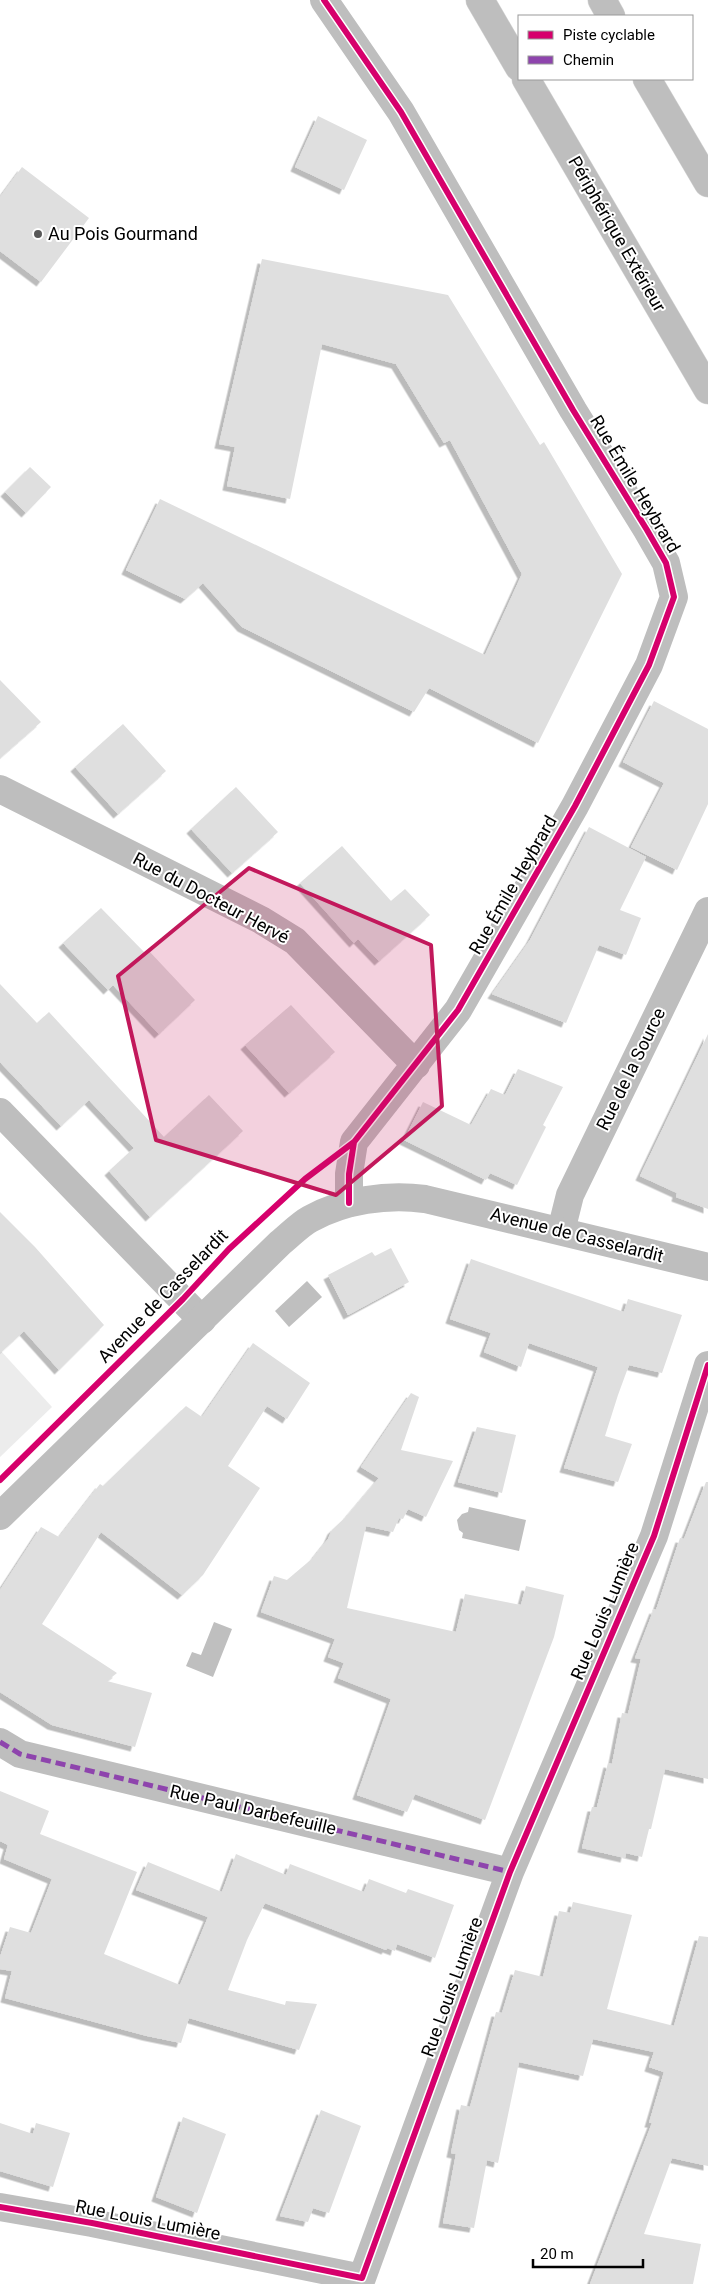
<svg xmlns="http://www.w3.org/2000/svg" width="708" height="2284" viewBox="0 0 708 2284" font-family="Roboto,sans-serif">
  <defs>
    <filter id="shadow"><feDropShadow dx="-4.5" dy="4.5" stdDeviation="0" flood-color="#0004"/></filter>
  </defs>
  <rect width="100%" height="100%" fill="#fff"/>
  <path fill="#ececec" d="M 0,1350 L 52,1407 L 0,1457 Z"/>
  <path fill="#bfbfbf" d="M 307,1281 L 322,1297 L 289,1327 L 275,1311 Z
    M 469,1507 L 526,1520 L 519,1551 L 462,1538 L 463,1533 L 459,1530 L 457,1520 L 462,1514 L 468,1512 Z
    M 214,1622 L 232,1629 L 213,1677 L 186,1666 L 192,1652 L 201,1655 Z"/>
  <path fill="#dfdfdf" filter="url(#shadow)" d="M 318,116 L 367,140 L 344,190 L 295,167 Z
    M 22,167 L 89,218 L 41,282 L 0,251 L 0,197 Z
    M 262,259 L 448,295 L 540,445 L 544,442 L 622,574 L 538,743 L 429,688 L 414,712 L 242,627 L 203,583 L 185,599 L 126,570 L 160,499 L 485,655 L 522,574 L 450,440 L 444,443 L 396,364 L 322,344 L 290,499 L 227,486 L 235,447 L 219,444 Z
    M 30,467 L 51,487 L 26,513 L 5,492 Z
    M 0,680 L 41,722 L 0,758 Z
    M 654,701 L 708,729 L 708,804 L 677,870 L 631,847 L 664,783 L 623,762 Z
    M 123,724 L 166,771 L 118,814 L 75,767 Z
    M 236,787 L 278,832 L 232,873 L 191,829 Z
    M 589,827 L 646,857 L 620,910 L 641,918 L 626,955 L 599,945 L 566,1023 L 492,994 L 530,940 Z
    M 342,846 L 391,901 L 405,889 L 430,915 L 379,961 L 358,939 L 354,943 L 300,883 Z
    M 101,908 L 146,954 L 149,951 L 195,1000 L 159,1034 L 113,985 L 108,990 L 63,943 Z
    M 0,984 L 37,1023 L 49,1012 L 164,1137 L 209,1095 L 243,1131 L 150,1217 L 109,1171 L 134,1148 L 89,1100 L 61,1126 L 0,1062 Z
    M 291,1005 L 335,1052 L 289,1093 L 245,1045 Z
    M 708,1034 L 708,1209 L 676,1197 L 677,1193 L 640,1176 Z
    M 518,1069 L 563,1087 L 543,1125 L 546,1127 L 517,1185 L 490,1173 L 486,1180 L 404,1140 L 423,1102 L 471,1125 L 491,1089 L 505,1095 Z
    M 0,1212 L 35,1247 L 104,1325 L 59,1370 L 24,1331 L 0,1353 Z
    M 391,1248 L 409,1282 L 348,1315 L 328,1275 L 372,1252 L 375,1256 Z
    M 471,1259 L 624,1312 L 628,1299 L 682,1315 L 662,1373 L 629,1365 L 618,1395 L 605,1436 L 632,1444 L 618,1482 L 564,1468 L 598,1367 L 529,1343 L 521,1367 L 484,1352 L 491,1333 L 450,1319 Z
    M 253,1343 L 310,1383 L 287,1419 L 267,1406 L 228,1466 L 260,1488 L 203,1575 L 182,1595 L 101,1532 L 42,1624 L 117,1673 L 107,1681 L 152,1693 L 135,1747 L 52,1725 L 0,1692 L 0,1590 L 41,1527 L 59,1537 L 100,1484 L 103,1486 L 186,1406 L 202,1417 Z
    M 411,1393 L 419,1397 L 401,1450 L 453,1461 L 426,1517 L 408,1509 L 403,1519 L 399,1518 L 393,1532 L 366,1526 L 347,1608 L 456,1632 L 465,1594 L 521,1605 L 526,1586 L 564,1595 L 554,1637 L 485,1820 L 415,1794 L 407,1812 L 357,1795 L 391,1699 L 338,1678 L 344,1663 L 328,1657 L 335,1639 L 261,1612 L 274,1576 L 287,1580 L 313,1558 L 328,1539 L 332,1530 L 347,1516 L 379,1478 L 361,1467 Z
    M 477,1427 L 516,1435 L 502,1493 L 458,1482 Z
    M 706,1482 L 708,1482 L 708,1779 L 665,1769 L 651,1829 L 649,1829 L 642,1857 L 626,1853 L 625,1858 L 582,1848 L 592,1807 L 597,1807 L 608,1763 L 612,1764 L 622,1713 L 628,1714 L 641,1659 L 635,1658 L 654,1609 L 656,1610 L 680,1538 L 684,1539 Z
    M 0,1791 L 49,1811 L 40,1834 L 137,1872 L 104,1954 L 180,1985 L 208,1917 L 136,1890 L 148,1862 L 222,1892 L 236,1854 L 286,1875 L 290,1864 L 364,1892 L 369,1879 L 406,1893 L 408,1889 L 454,1905 L 435,1958 L 397,1944 L 395,1951 L 387,1948 L 386,1950 L 265,1903 L 247,1940 L 228,1990 L 285,2005 L 286,2001 L 317,2004 L 299,2050 L 189,2018 L 181,2043 L 147,2036 L 5,1998 L 12,1971 L 0,1969 L 0,1957 L 10,1927 L 31,1933 L 52,1879 L 4,1859 L 8,1845 L 0,1841 Z
    M 573,1902 L 632,1915 L 607,2009 L 674,2026 L 699,1936 L 708,1937 L 708,2166 L 672,2158 L 644,2234 L 701,2244 L 693,2284 L 590,2284 L 652,2123 L 649,2123 L 664,2072 L 649,2067 L 654,2052 L 593,2039 L 583,2076 L 519,2062 L 498,2163 L 487,2160 L 474,2228 L 443,2223 L 456,2154 L 451,2153 L 461,2105 L 470,2107 L 496,2012 L 502,2013 L 515,1970 L 543,1977 L 559,1911 L 570,1913 Z
    M 321,2110 L 361,2126 L 329,2213 L 313,2208 L 308,2222 L 280,2216 Z
    M 183,2117 L 226,2134 L 197,2213 L 156,2197 Z
    M 0,2123 L 33,2134 L 36,2123 L 70,2133 L 53,2187 L 0,2171 Z"/>
  <g fill="none" stroke-linecap="round" stroke-linejoin="round">
    <defs>
      <path id="motorway" d="M 480,0 L 519,67
        M 602,0 L 611,16
        M 526,79 L 708,390
        M 647,79 L 708,183"/>
    </defs>
    <use href="#motorway" stroke="#dbdbdb" stroke-width="29"/>
    <path stroke="#bebebe" stroke-width="28" d="M 324,0 L 401,112 L 573,410 L 647,530 L 666,563 L 674,597 L 649,665 L 575,806 L 458,1010 L 354,1142 L 349,1174 L 349,1203
      M 0,789 L 261,920 L 295,941 L 416,1065
      M 0,1112 L 202,1320
      M 561,1231 L 570,1195 L 708,911
      M 0,1742 L 20,1754 L 510,1872
      M 0,2207 L 92,2223 L 362,2278 L 510,1872 L 654,1536 L 708,1365"/>
    <path stroke="#bebebe" stroke-width="28" d="M 0,1516 L 280,1243 C 289,1236 299,1225 310,1219 C 344,1200 387,1194 425,1199 L 708,1267"/>
    <use href="#motorway" stroke="#bebebe" stroke-width="28"/>
    <path stroke="#8e44ad" stroke-width="5" stroke-dasharray="10 5" stroke-linecap="butt" d="M 0,1742 L 20,1754 L 510,1872"/>
    <defs>
      <path id="cycleway" d="M 324,0 L 401,112 L 573,410 L 647,530 L 666,563 L 674,597 L 649,665 L 575,806 L 458,1010 L 354,1142 L 349,1174 L 349,1203
        M 0,1480 L 183,1299 L 229,1249 L 305,1179 L 354,1142
        M 0,2207 L 92,2223 L 362,2278 L 510,1872 L 654,1536 L 708,1365"/>
    </defs>
    <use href="#cycleway" stroke="#fff" stroke-width="9"/>
    <use href="#cycleway" stroke="#d6006c" stroke-width="6"/>
  </g>
  <path fill="#c2185b" fill-opacity="0.2" stroke="#c2185b" stroke-width="4" stroke-linejoin="round" d="M 249,868 L 431,945 L 442,1106 L 336,1195 L 156,1140 L 118,976 Z"/>
  <circle fill="#595959" stroke="#fff" stroke-width="2" cx="38" cy="234" r="5"/>
  <g text-anchor="middle" stroke-width="4" stroke-linejoin="round" paint-order="stroke">
    <g font-size="18" fill="#000" stroke="#fff" text-anchor="start">
      <text x="48" y="240">Au Pois Gourmand</text>
    </g>
    <g font-size="18" fill="#000" stroke="#fff">
      <text transform="translate(617 234) rotate(60)" y="6">Périphérique Extérieur</text>
      <text transform="translate(635 484) rotate(59)" y="6">Rue Émile Heybrard</text>
      <text transform="translate(513 885) rotate(-60)" y="6">Rue Émile Heybrard</text>
      <text transform="translate(211 898) rotate(28)" y="6">Rue du Docteur Hervé</text>
      <text transform="translate(631 1069) rotate(-64)" y="6">Rue de la Source</text>
      <text transform="translate(577 1235) rotate(14)" y="6">Avenue de Casselardit</text>
      <text transform="translate(163 1296) rotate(-46)" y="6">Avenue de Casselardit</text>
      <text transform="translate(605 1611) rotate(-67)" y="6">Rue Louis Lumière</text>
      <text transform="translate(253 1810) rotate(13)" y="6">Rue Paul Darbefeuille</text>
      <text transform="translate(452 1987) rotate(-70)" y="6">Rue Louis Lumière</text>
      <text transform="translate(148 2220) rotate(11)" y="6">Rue Louis Lumière</text>
    </g>
  </g>
  <rect x="518" y="15" width="175" height="65" fill="#ffffff" stroke="#999999"/>
  <rect x="528" y="31" width="25" height="8" fill="#d6006c" stroke="#999999"/>
  <text x="563" y="40" font-size="15" fill="#000000">Piste cyclable</text>
  <rect x="528" y="56" width="25" height="8" fill="#8e44ad" stroke="#999999"/>
  <text x="563" y="65" font-size="15" fill="#000000">Chemin</text>
  <path d="M533 2259v8h110v-8" fill="none" stroke="#000000" stroke-width="2.5"/>
  <text x="540" y="2259" font-size="15" fill="#000000" stroke="#ffffff" stroke-width="4" paint-order="stroke">20 m</text>
</svg>
